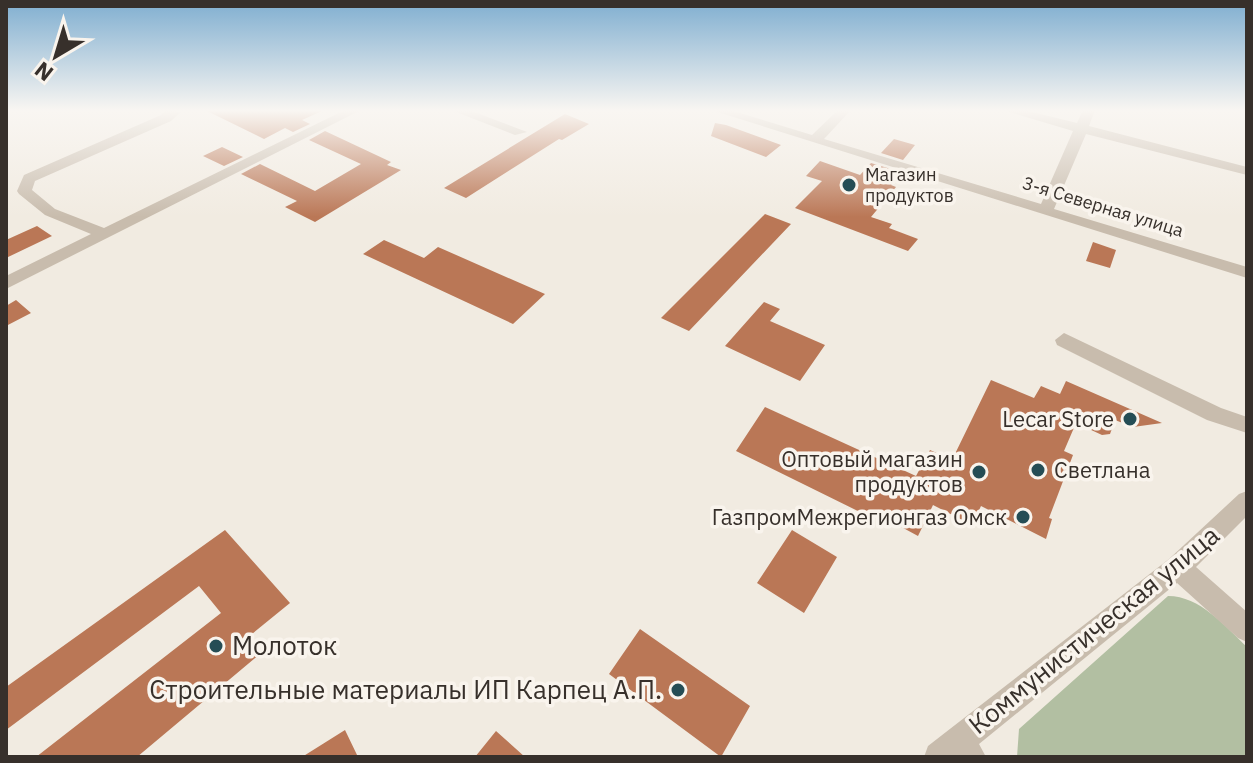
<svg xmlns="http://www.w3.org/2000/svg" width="1253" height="763" viewBox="0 0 1253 763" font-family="'IBM Plex Sans',sans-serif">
  <rect width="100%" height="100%" fill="#f1ebe1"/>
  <path fill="#b2bfa2" d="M 1168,596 C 1200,596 1225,626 1247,647 L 1247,757 L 1017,757 L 1019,729 Z"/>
  <path fill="#ba7756" d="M 205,110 L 324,110 L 302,120 L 310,124 L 293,132 L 285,128 L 264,139 Z
    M 565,114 L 589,124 L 562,140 L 559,139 L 466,198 L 444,188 Z
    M 715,123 L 726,125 L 781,145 L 766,157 L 711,136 Z
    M 325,131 L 391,162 L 387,165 L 401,170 L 315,222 L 285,207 L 297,201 L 241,174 L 260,164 L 315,191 L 361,164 L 309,140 Z
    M 894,139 L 915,145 L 903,160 L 881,153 Z
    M 222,147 L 243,157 L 224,166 L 203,156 Z
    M 820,161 L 860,175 L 871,163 L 894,170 L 890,175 L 898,177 L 891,185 L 896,187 L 871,217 L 892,224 L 889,228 L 918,239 L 908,251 L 795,208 L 822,181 L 806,176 Z
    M 765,214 L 791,224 L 689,331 L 661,318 Z
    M 37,226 L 52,236 L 6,258 L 6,240 Z
    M 384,240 L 424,258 L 438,247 L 545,294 L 513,324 L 363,254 Z
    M 1093,242 L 1116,250 L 1110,268 L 1086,261 Z
    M 16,300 L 31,313 L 6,326 L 6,306 Z
    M 764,302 L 780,309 L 770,321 L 825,345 L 800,381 L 725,346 Z
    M 991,380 L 1034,398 L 1041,386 L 1060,394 L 1066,381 L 1162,423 L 1133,427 L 1115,420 L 1110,434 L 1102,435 L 1076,423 L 1064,451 L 1073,455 L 1049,518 L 1052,519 L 1046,539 L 981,506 L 972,525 L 933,505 L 918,536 L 870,510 L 868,516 L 736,451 L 765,407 L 916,476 L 930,450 L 952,460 Z
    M 225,530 L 290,603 L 247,638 L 260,654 L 137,757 L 36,757 L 221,613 L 199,586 L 6,730 L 6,687 Z
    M 792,530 L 837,557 L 804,613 L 757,583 Z
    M 640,629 L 750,706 L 721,757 L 609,674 Z
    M 345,730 L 358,757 L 302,757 Z
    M 496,731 L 525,757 L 475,757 Z"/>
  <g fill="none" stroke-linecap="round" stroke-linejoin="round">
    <path fill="#c8bcad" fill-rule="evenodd" d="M 166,110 L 181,112 L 171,121 L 35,181 L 32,190 L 55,209 L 104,228 L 345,110 L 361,110 L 6,289 L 6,276 L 91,234 L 45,215 L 19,194 L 17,191 L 24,175 L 161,115 Z
      M 451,110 L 469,110 L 527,132 L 515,135 Z
      M 711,110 L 730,110 L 812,135 L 838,110 L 851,110 L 824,139 L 1041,204 L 1073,131 L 1003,110 L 1024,110 L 1077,123 L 1083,110 L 1095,110 L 1089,126 L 1247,167 L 1247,175 L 1086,134 L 1054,209 L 1247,267 L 1247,278 Z
      M 1064,333 L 1221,408 L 1247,417 L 1247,433 L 1207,420 L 1057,345 L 1055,340 Z
      M 1247,491 L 1247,516 L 1196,567 L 1247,612 L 1247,642 L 1238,638 L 1177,583 L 979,744 L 986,757 L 924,757 L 928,746 L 946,732 L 1169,559 L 1239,494 Z"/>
  </g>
  <linearGradient id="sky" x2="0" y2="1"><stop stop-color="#7faed0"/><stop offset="0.51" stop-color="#f9f6f2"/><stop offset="1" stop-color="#f9f6f2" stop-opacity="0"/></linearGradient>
  <rect width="1253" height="217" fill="url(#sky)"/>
  <g fill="#254d55" stroke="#f9f4ed" stroke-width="3">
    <circle cx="849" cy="185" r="8"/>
    <circle cx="1130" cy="419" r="8"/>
    <circle cx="1038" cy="470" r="8"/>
    <circle cx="979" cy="472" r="8"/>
    <circle cx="1023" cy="517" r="8"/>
    <circle cx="216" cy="646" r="8"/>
    <circle cx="678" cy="690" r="8"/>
  </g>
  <g text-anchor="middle" stroke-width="7" stroke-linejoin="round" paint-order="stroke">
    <g font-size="18" fill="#37302b" stroke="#f9f4ed" text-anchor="start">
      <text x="865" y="181">Магазин<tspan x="865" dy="21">продуктов</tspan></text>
    </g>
    <g font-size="18" fill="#37302b" stroke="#f9f4ed">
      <text transform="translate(1103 207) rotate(17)" y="6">3-я Северная улица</text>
    </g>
    <g font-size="22" fill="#37302b" stroke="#f9f4ed" text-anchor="end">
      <text x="1114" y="427">Lecar Store</text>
      <text x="963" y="467">Оптовый магазин<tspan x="963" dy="25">продуктов</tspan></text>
      <text x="1054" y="478" text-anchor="start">Светлана</text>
      <text x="1007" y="525">ГазпромМежрегионгаз Омск</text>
    </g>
    <g font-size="26" fill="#37302b" stroke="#f9f4ed">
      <text transform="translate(1094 630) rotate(-39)" y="9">Коммунистическая улица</text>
    </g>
    <g font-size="26" fill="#37302b" stroke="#f9f4ed" text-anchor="start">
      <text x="232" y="655">Молоток</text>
      <text x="662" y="699" text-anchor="end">Строительные материалы ИП Карпец А.П.</text>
    </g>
  </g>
  <rect width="1253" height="763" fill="none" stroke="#37302b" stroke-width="16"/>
  <g transform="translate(56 56) rotate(218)" stroke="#f9f4ed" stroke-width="6" paint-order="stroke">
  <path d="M0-6L14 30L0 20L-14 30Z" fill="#37302b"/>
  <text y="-12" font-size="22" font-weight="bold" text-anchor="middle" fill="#37302b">N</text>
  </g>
</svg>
